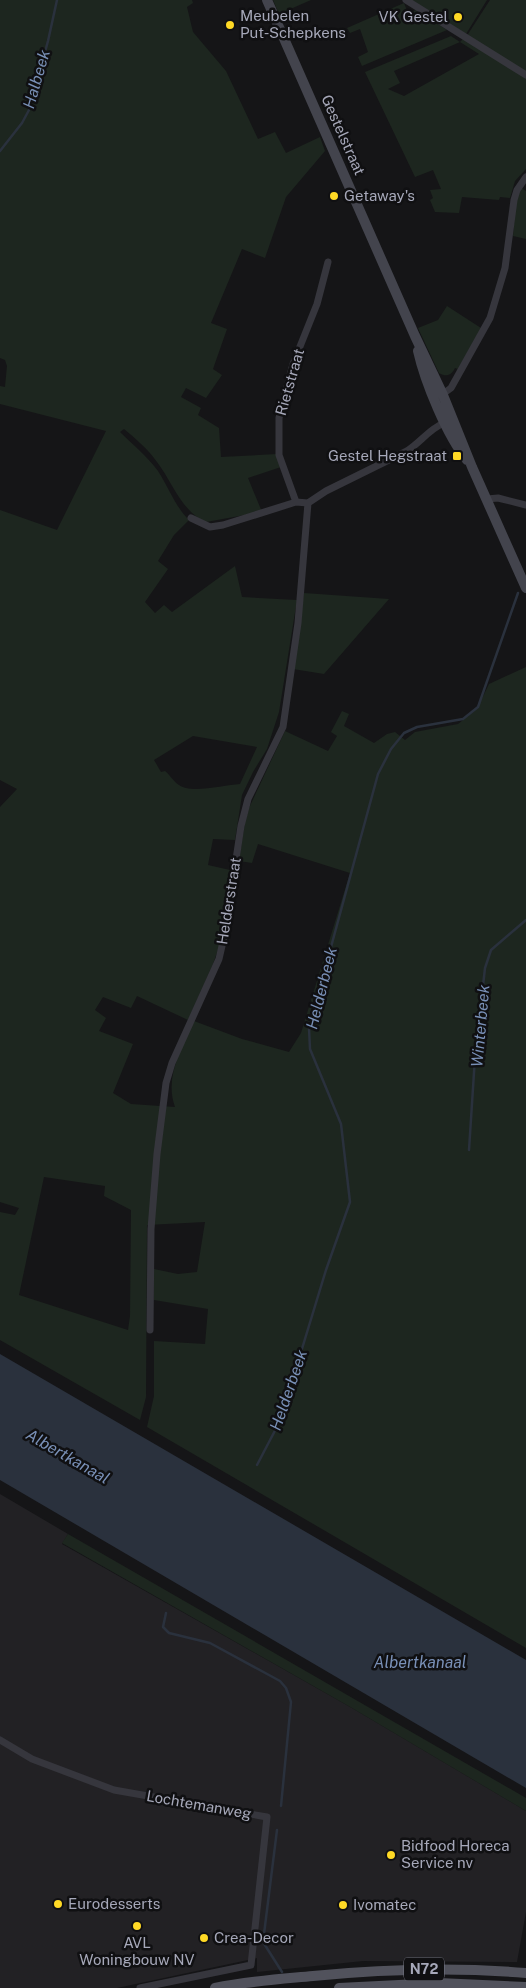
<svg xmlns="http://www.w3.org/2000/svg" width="526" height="1988" viewBox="0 0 526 1988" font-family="'Public Sans',sans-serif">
  <rect width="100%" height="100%" fill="#151517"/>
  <path fill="#222124" d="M 0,1494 L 68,1534 L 62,1544 L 352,1708 L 526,1811 L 526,1912 L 517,1962 L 363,1961 L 257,1972 L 257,1958 L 117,1988 L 0,1988 Z"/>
  <path fill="#1d261f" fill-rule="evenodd" d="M 0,0 L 192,0 L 193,3 L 187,7 L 193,32 L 226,71 L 258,139 L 275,132 L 286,153 L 320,137 L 325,151 L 286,197 L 265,258 L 242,249 L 211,323 L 227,329 L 213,369 L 222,375 L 206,398 L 186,388 L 181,397 L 201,408 L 198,415 L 219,428 L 221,457 L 277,454 L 281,467 L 248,478 L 262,512 L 206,522 C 181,511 173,483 157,462 C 148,449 136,439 124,429 L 120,432 C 133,445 147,456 158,471 C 169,488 175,506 189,520 L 174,535 L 158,561 L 168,569 L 145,602 L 155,613 L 164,605 L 172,612 L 235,566 L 242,597 L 297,600 L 279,712 L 267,749 L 253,772 L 242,795 L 235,840 L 213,839 L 208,865 L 230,870 L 219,947 L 213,964 L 188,1020 L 137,996 L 131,1008 L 103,997 L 95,1010 L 106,1018 L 99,1031 L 133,1044 L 113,1093 L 131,1104 L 175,1107 C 164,1077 182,1048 194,1021 L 242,1039 L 289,1052 L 301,1033 L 350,873 L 258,844 L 252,863 L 239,861 L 245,822 L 249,808 L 285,731 L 328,751 L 337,736 L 331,732 L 342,711 L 349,714 L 344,726 L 374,743 L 387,734 L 395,732 L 405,740 L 415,732 L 458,724 L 477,709 L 489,684 L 526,667 L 526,1648 L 147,1427 L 154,1396 L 154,1341 L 205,1344 L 208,1309 L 154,1300 L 154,1269 L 178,1274 L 197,1272 L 205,1222 L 147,1225 L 146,1397 L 140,1420 L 0,1340 L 0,1212 L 15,1215 L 19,1208 L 0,1202 L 0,807 L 17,789 L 0,780 L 0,510 L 57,530 L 106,431 L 0,404 L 0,386 L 5,387 L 7,366 L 5,360 L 0,358 ZM 193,736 L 257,747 L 240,784 C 225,785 190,794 179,785 C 173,781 170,775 165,771 L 161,772 L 154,760 ZM 44,1177 L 105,1186 L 104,1196 L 131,1210 L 130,1316 L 128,1330 L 19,1295 Z
    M 273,0 L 311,0 L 279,14 Z
    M 412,0 L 487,0 L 466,34 Z
    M 490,0 L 526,0 L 526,169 L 515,181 L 510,198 L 500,197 L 499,200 L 462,197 L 459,213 L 435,212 L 430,200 L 433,198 L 430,190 L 441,189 L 433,170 L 415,177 L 365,72 L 451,36 L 460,42 L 468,34 ZM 460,42 L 479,54 L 404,96 L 388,89 L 400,83 L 394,71 Z
    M 404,3 L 408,13 L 416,10 L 447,30 L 362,66 L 358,57 L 368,52 L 360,29 L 350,33 L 347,28 Z
    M 521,188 L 526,191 L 526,239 L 513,236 L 516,201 Z
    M 447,306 L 481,328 L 458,369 L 455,368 C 451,376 446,377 439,373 L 418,328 L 438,320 Z
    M 304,593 L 389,599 L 324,674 L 293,669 Z
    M 68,1534 L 526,1798 L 526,1811 L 352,1708 L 62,1543 Z"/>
  <path fill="#2a313d" d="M 0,1354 L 526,1660 L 526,1788 L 0,1480 Z"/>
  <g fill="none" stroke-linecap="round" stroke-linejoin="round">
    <path stroke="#2a313d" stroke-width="2.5" d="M 0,151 L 22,123 L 29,110 L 48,41 L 57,0
      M 469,1150 L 475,1057 L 485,968 L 491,950 L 526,920
      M 257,1465 L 280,1421 L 326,1270 L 350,1202 L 341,1124 L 310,1049 L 309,1028 L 378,774 L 391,749 L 404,733 L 417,727 L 463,719 L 478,707 L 518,593
      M 166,1613 L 163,1627 L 169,1633 L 210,1643 L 280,1681 L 286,1688 L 291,1702 L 281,1806
      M 277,1830 L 263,1942 L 282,1972"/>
    <path stroke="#36363d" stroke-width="7" d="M 406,0 L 526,75
      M 440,396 L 451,388 L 490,318 L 505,268 L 514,200 L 517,190 L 526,177
      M 487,499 L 498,498 L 526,505
      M 296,502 L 279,455 L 279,418 L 293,364 L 317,304 L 328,262
      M 191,518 L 210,527 L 223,525 L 296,502 L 308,503 L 326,491 L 407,451 C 421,442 431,427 447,422
      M 150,1330 L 151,1229 L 157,1154 L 166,1083 L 172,1063 L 219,959 L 225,933 L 241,826 L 248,799 L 283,727 L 298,623 L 308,503
      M 0,1740 L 32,1759 L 114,1790 L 267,1817 L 251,1965 L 140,1988"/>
    <path stroke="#43444d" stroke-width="10" d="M 267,0 L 415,336 L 443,395 L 472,467 L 526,588
      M 418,351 C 425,382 447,436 467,460"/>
    <path stroke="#51525c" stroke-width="10" d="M 215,1988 C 248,1981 281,1979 313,1976 C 384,1969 455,1967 526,1973
      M 339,1988 L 439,1983 L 526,1987"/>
  </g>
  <g fill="#ffd925" stroke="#101012" stroke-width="2">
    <circle cx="458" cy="17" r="5"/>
    <circle cx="230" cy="25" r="5"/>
    <circle cx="334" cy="196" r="5"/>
    <rect x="452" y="451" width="10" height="10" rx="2.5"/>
    <circle cx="391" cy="1855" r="5"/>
    <circle cx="58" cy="1904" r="5"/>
    <circle cx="343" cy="1905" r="5"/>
    <circle cx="137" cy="1926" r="5"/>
    <circle cx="204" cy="1938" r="5"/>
  </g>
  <g text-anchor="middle" stroke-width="5" stroke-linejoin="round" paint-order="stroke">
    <rect fill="#101012" stroke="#797a87" stroke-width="1" x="404" y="1957.5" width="40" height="23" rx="4"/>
    <g font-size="14" font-weight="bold" fill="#a6a8b9">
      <text x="424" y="1974">N72</text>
    </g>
    <g font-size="15" fill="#a6a8b9" stroke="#101012" text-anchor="start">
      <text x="240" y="21">Meubelen<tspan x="240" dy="17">Put-Schepkens</tspan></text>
      <text x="448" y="22" text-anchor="end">VK Gestel</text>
      <text x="344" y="201">Getaway's</text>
      <text x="447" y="461" text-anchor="end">Gestel Hegstraat</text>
      <text x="401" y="1851">Bidfood Horeca<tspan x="401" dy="17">Service nv</tspan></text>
      <text x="68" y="1909">Eurodesserts</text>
      <text x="353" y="1910">Ivomatec</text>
      <text x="214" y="1943">Crea-Decor</text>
      <text x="137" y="1948" text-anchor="middle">AVL<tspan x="137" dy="17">Woningbouw NV</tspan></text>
    </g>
    <g font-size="15" fill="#a6a8b9" stroke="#101012">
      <text transform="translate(343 135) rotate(66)" y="5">Gestelstraat</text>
      <text transform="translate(290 382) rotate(-74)" y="5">Rietstraat</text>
      <text transform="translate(229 901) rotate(-81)" y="5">Helderstraat</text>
      <text transform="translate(199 1805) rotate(10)" y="5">Lochtemanweg</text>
    </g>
    <g font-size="16" font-style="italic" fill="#7990b7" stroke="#101012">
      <text transform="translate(36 79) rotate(-74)" y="6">Halbeek</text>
      <text transform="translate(321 988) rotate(-76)" y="6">Helderbeek</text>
      <text transform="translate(480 1026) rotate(-85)" y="6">Winterbeek</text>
      <text transform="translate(288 1390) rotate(-71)" y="6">Helderbeek</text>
      <text transform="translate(68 1456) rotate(30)" y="6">Albertkanaal</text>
      <text x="420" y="1668">Albertkanaal</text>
    </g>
  </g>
</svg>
